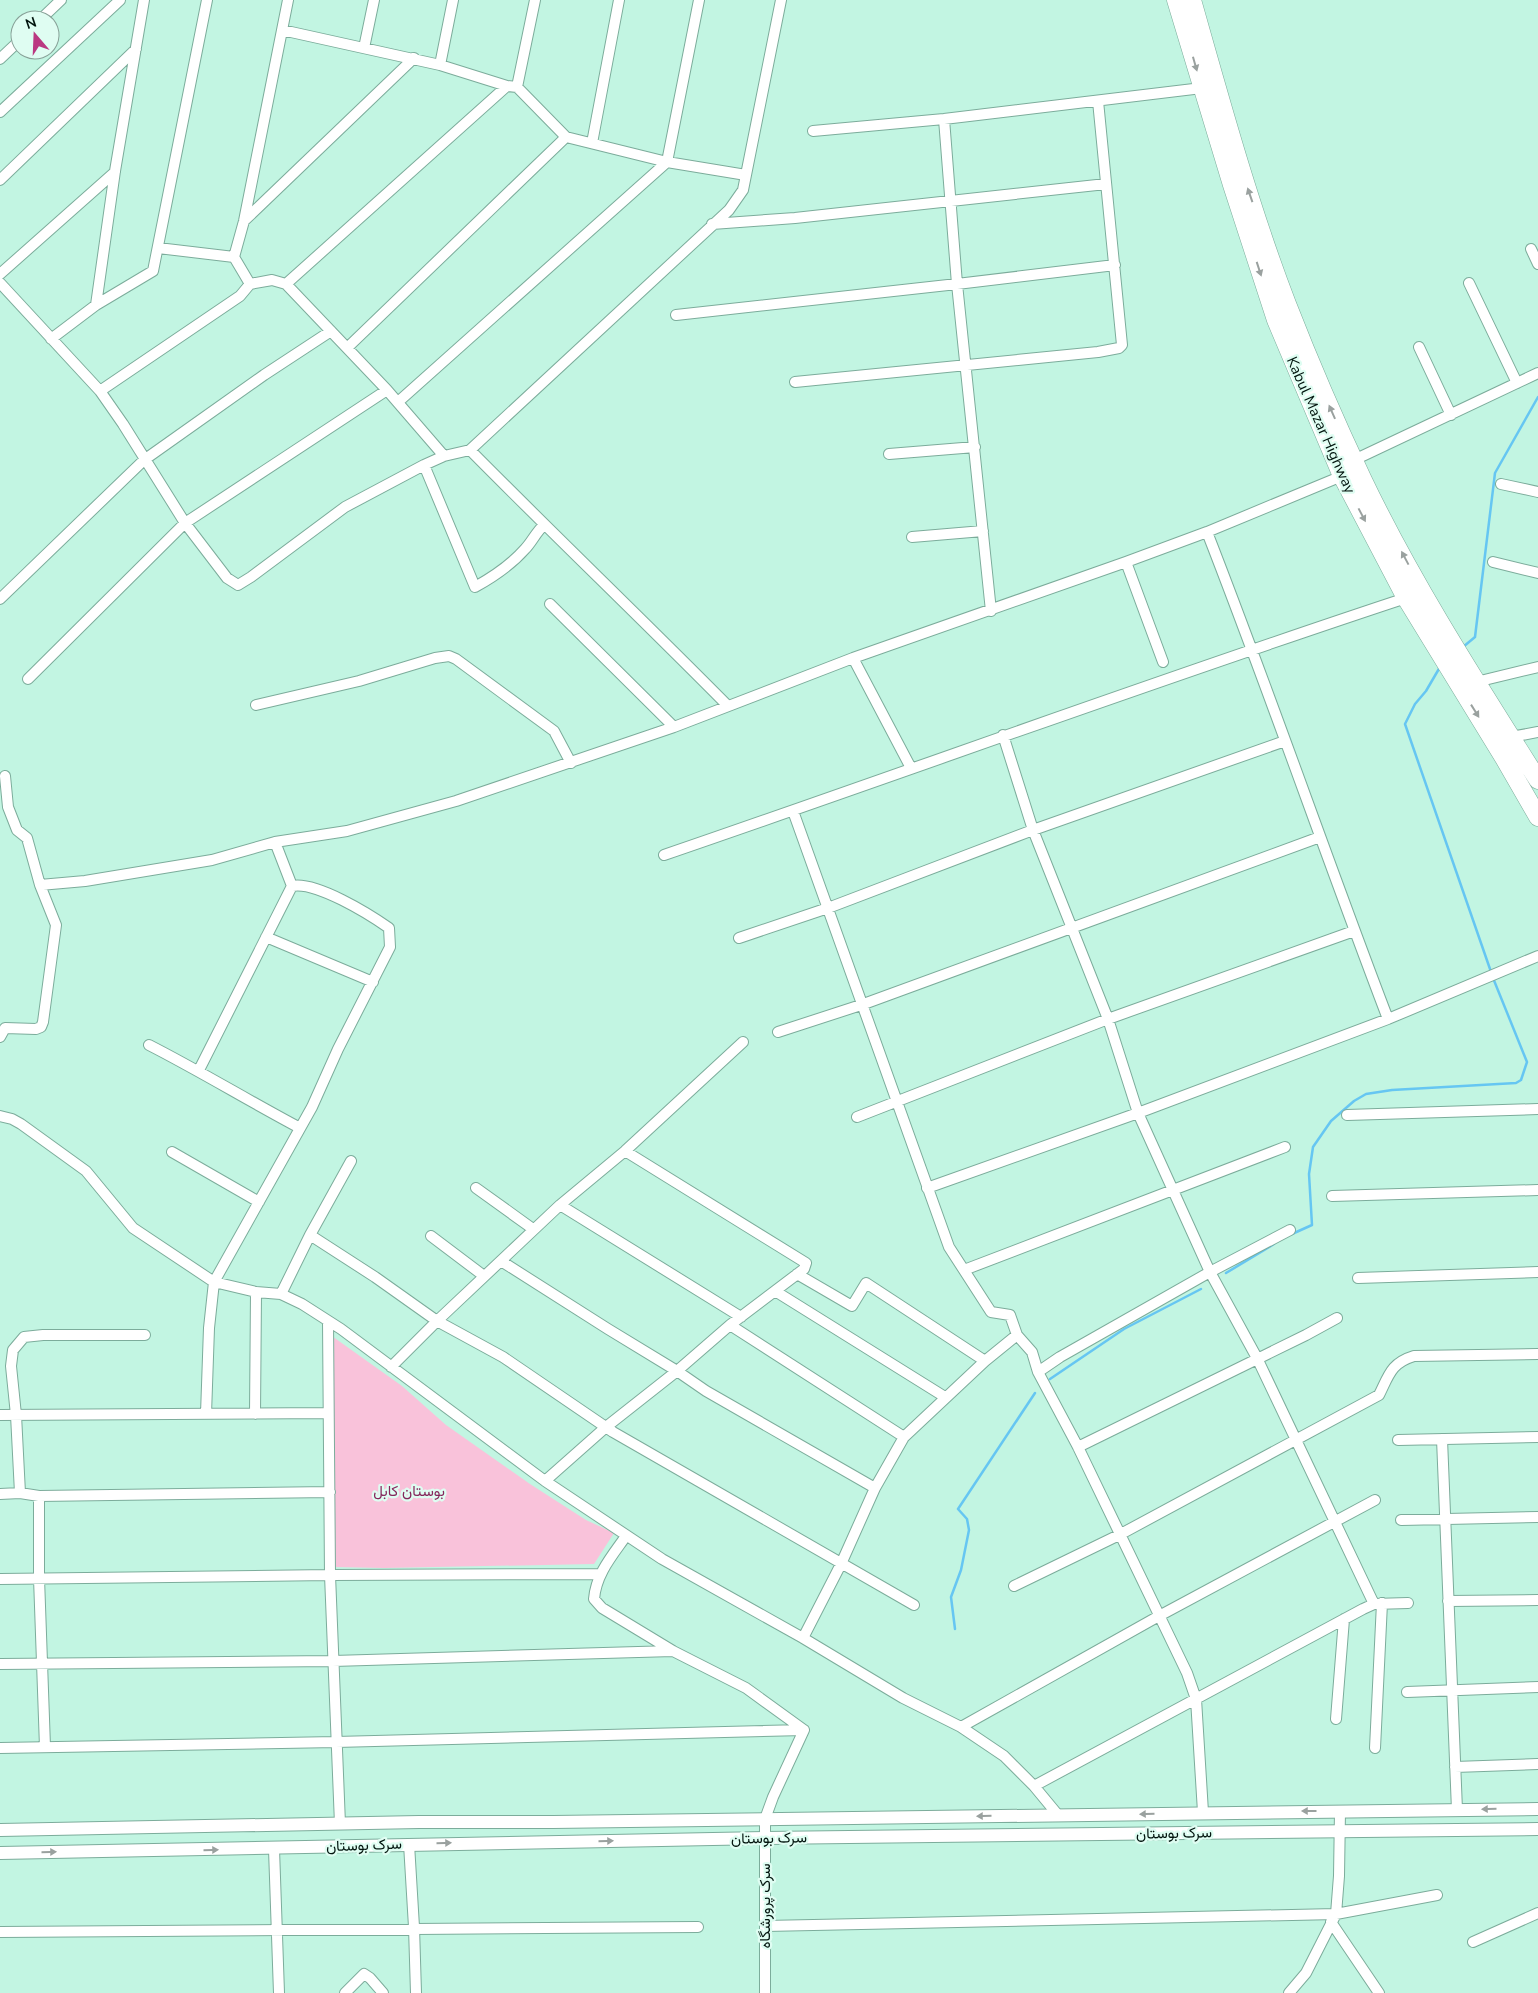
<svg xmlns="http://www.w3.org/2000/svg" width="1538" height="1993" viewBox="0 0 1538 1993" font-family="'Nunito Sans',Vazirmatn,sans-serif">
  <rect width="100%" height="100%" fill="#c2f5e2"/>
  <path fill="#f9c2da" d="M 329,1334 L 402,1386 L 446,1425 L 530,1484 L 586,1520 L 614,1533 L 594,1564 L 384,1568 L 333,1567 Z"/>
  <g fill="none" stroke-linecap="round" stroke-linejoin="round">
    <path stroke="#66c6f2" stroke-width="2.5" d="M 1463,647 L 1475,637 L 1495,473 L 1538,397
      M 1440,667 L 1426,691 L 1415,704 L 1405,724 L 1490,969
      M 1292,1234 L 1312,1225 L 1309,1174 L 1313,1147 L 1331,1121 L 1354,1101 L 1366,1094 L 1392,1090 L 1516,1083 L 1521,1080 L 1527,1062 L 1493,978
      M 1226,1273 L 1274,1244
      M 1050,1379 L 1124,1329 L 1201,1289
      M 955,1629 L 951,1597 L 961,1570 L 969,1530 L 967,1519 L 958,1509 L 1035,1393"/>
    <defs>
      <path id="minor" d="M 40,20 L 61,0
        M 282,30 L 440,65 L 507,86 L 517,87 L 566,137 L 667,162 L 746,175
        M 364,48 L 374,0
        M 0,59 L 20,40
        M 440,65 L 453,0
        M 517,87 L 535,0
        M 0,112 L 120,0
        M 944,119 L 957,284 L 991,611
        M 813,131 L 944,119 L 1202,88
        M 592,143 L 619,0
        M 0,180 L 136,49
        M 244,221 L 414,58
        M 712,224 L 795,218 L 1106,184
        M 158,248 L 234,257 L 250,284
        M 1531,249 L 1538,264
        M 234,257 L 244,221 L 288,0
        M 0,274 L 115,172
        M 0,283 L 100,391 L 123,424 L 185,523 L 227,578 L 238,585 L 251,577 L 345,507 L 424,465 L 444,456 L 470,450 L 729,210 L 743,190 L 781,0
        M 1469,283 L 1517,383
        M 286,284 L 507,86
        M 96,305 L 115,171 L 144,0
        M 676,315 L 957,284 L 1115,265
        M 51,339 L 96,305 L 153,271 L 207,0
        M 1419,347 L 1451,415
        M 347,348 L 566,137
        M 795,382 L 1098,352 L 1119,348 L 1122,345 L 1098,101
        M 100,391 L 240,296 L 250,284 L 272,280 L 286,284 L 387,390 L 444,456
        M 398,402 L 667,162 L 699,0
        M 470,450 C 555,536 642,619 727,705
        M 889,454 L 975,447
        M 1354,460 L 1538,373
        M 424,465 L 475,587 C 493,577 511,565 525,549 C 532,542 536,532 544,525
        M 1501,484 L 1538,492
        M 1207,532 C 1270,693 1326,857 1388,1019
        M 912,537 L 983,531
        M 1126,562 L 1163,662
        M 1493,562 L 1538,573
        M 0,599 L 144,460 L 264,375 L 331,331
        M 550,604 L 674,727
        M 853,658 L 911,768
        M 28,679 L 185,523 L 387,390
        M 1476,682 L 1538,667
        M 256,705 L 359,681 L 435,658 L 449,656 L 456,659 L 554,731 L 571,763
        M 1003,735 L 1033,830 L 1108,1019 L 1138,1113 L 1210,1272 L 1257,1358 L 1374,1604
        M 1511,737 L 1538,732
        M 793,811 L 949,1247 L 991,1312 L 1010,1315 L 1017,1335 L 1032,1352 L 1038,1372 L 1078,1447 L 1187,1673 L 1196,1699 L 1203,1812
        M 664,855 C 912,770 1157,680 1406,598
        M 40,885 L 85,881 L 212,860 L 275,842 L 347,831 L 456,801 L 674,727 L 853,658 L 1126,562 L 1207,532 L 1342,476
        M 266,937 L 373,982
        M 739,938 L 828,908 L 1033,830 L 1285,741
        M 778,1032 L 861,1005 L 1320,837
        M 0,1037 L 5,1028 L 36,1029 L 41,1027 L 43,1022 L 56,925 L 40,885 L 27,838 L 17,830 L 8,807 L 5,776
        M 149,1045 C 200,1071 249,1101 300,1128
        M 199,1070 L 292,886
        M 1347,1115 L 1538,1109
        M 0,1116 L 12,1119 L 21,1124 L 86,1171 L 133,1228 L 214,1282 L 256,1292 L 281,1294 L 302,1304 L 341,1329 L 545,1481 L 662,1559 L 803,1638 L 903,1698 L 961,1727 L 1004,1756 L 1034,1786 L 1058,1815
        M 857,1117 L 1108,1019 L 1354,931
        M 172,1152 L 259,1202
        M 476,1188 L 533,1229
        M 927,1188 L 1138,1113 L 1388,1019 L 1538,956
        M 1332,1196 L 1538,1190
        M 560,1205 L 741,1317
        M 310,1235 L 375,1277 L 437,1321 L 503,1357 L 613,1432 L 914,1605
        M 431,1236 L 484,1276
        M 501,1261 L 608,1329 L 677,1371 L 706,1391 L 875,1488
        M 964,1270 L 1285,1147
        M 797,1274 L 852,1306 L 866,1283 L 985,1361
        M 1358,1278 L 1538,1272
        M 775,1291 L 945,1397
        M 281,1294 L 310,1235 L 351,1161
        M 328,1321 L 330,1575 L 340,1824
        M 730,1325 L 904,1437
        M 391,1367 L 437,1321 L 560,1205 L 625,1151 L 743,1042
        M 1038,1372 L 1060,1357 L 1210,1272 L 1290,1230
        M 206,1414 L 209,1328 L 214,1282 L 312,1107 L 338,1049 L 390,947 L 389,928 C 369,914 316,881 292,886 L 275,842
        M 255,1414 L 256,1292
        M 0,1415 L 328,1413
        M 1442,1439 L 1457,1810
        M 1398,1440 L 1538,1437
        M 1078,1447 L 1306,1335 L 1337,1318
        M 545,1481 L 606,1427 L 677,1371 L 730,1325 L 804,1269 L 806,1263 L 625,1151
        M 20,1493 L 16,1415 L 11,1366 L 13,1350 L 24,1337 L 43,1335 L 145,1335
        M 0,1494 L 20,1493 L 39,1496 L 330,1492
        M 39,1496 L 39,1578 L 45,1747
        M 1401,1520 L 1538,1517
        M 626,1536 C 612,1556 596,1574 594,1599 L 602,1608 L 673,1651 L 746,1688 L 804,1730
        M 0,1579 L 330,1575 L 600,1574
        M 1014,1586 L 1119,1535 L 1379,1395 C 1389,1375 1391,1363 1414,1356 L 1538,1354
        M 1448,1601 L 1538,1600
        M 803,1638 L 841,1564 L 875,1488 L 904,1437 L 985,1361 L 1017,1335
        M 0,1664 L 333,1661 L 673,1651
        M 1407,1692 L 1538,1687
        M 1336,1719 L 1344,1619
        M 961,1727 L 1159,1616 L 1375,1500
        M 0,1748 L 336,1742 L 804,1730
        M 1375,1748 L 1382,1603
        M 1455,1767 L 1538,1764
        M 1034,1786 L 1363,1609 L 1374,1604 L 1408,1603
        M 409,1844 L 414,1927 L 416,1993
        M 274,1849 L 279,1993
        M 1331,1922 L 1379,1993
        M 765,1926 L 1336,1914 L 1437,1895
        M 0,1932 L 698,1927
        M 1473,1942 L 1538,1913
        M 345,1993 L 364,1974 L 370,1978 L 383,1993
        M 765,1993 L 765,1819 L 773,1797 L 804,1730
        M 1289,1993 L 1306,1973 L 1336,1914 L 1339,1876 L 1340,1811"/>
      <path id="tertiary" d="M 0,1830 L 419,1822 L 553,1822 L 1538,1809
        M 0,1853 L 765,1838 L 1538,1829"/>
      <path id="trunk" d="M 1176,0 L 1232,185 L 1276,320 L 1342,476 L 1406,598 L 1504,758 L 1538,817
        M 1192,0 C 1221,102 1249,205 1287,304 C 1310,363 1335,421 1362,478 C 1412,583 1476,682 1538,780"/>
    </defs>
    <use href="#minor" stroke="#7cac9b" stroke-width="12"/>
    <use href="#tertiary" stroke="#7cac9b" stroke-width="14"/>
    <use href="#trunk" stroke="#7cac9b" stroke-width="19"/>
    <use href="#minor" stroke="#fff" stroke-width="10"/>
    <use href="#tertiary" stroke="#fff" stroke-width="12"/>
    <use href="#trunk" stroke="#fff" stroke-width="18"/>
  </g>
  <defs><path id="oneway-solid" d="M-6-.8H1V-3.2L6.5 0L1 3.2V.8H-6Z" transform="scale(1.25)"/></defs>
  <g fill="#9aa19f">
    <use href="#oneway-solid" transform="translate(1195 64) rotate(74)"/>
    <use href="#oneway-solid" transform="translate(1250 195) rotate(-109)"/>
    <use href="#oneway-solid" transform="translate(1259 269) rotate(72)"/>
    <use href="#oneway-solid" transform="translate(1332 412) rotate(-114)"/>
    <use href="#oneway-solid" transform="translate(1362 515) rotate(62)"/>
    <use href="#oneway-solid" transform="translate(1405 558) rotate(-118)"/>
    <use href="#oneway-solid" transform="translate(1475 711) rotate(58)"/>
    <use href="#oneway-solid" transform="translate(1489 1809) rotate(179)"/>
    <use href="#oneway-solid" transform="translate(1309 1811) rotate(180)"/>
    <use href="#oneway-solid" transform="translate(1147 1814) rotate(178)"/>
    <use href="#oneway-solid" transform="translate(984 1816) rotate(179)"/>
    <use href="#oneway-solid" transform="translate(606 1841) rotate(-1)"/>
    <use href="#oneway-solid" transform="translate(444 1843) rotate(-1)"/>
    <use href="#oneway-solid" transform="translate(211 1850) rotate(-1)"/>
    <use href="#oneway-solid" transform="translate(49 1852) rotate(-1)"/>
  </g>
  <g text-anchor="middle" stroke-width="4.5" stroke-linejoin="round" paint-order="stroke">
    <g font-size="15" fill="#02140e" stroke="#dffdf2">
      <text transform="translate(1321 425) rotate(66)" y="5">Kabul Mazar Highway</text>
      <text transform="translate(1174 1833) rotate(-1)" y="5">سرک بوستان</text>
      <text transform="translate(769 1838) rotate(-1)" y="5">سرک بوستان</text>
      <text transform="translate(364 1845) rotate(-2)" y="5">سرک بوستان</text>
      <text transform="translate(765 1906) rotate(-90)" y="5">سرک پرورشگاه</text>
    </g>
    <g font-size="15" fill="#85265b" stroke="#dffdf2">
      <text x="409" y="1496">بوستان کابل</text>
    </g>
  </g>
  <g transform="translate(35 35) rotate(341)"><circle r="24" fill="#dffdf2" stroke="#87a097"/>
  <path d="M0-4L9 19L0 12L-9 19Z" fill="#ba3881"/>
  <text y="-8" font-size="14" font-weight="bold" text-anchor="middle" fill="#02140e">N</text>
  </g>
</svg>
